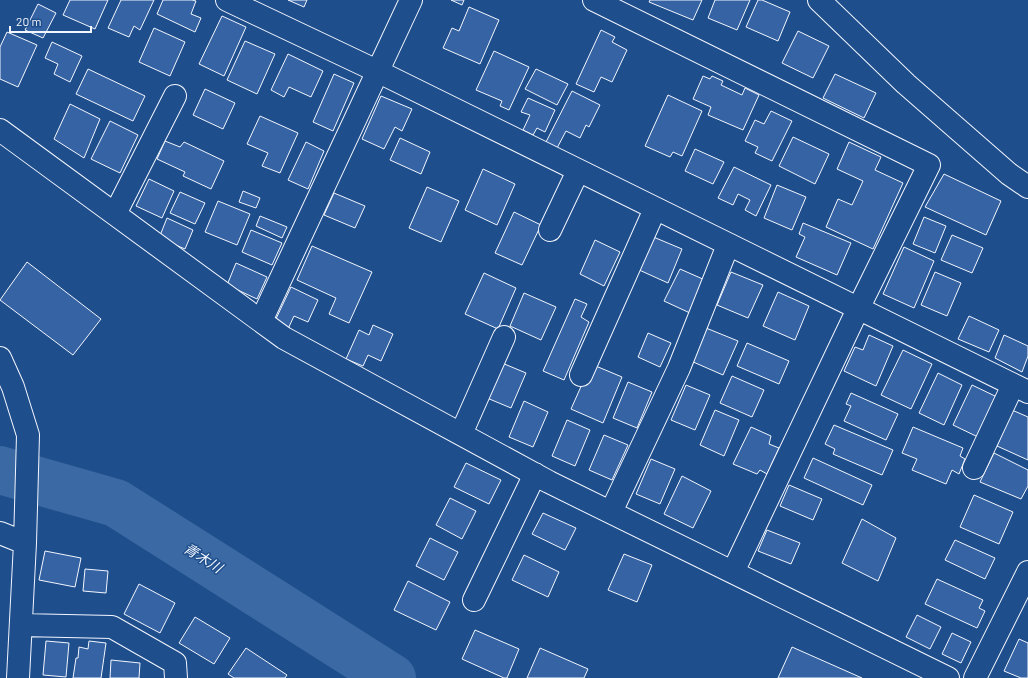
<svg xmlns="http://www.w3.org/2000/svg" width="1028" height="678" viewBox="0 0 1028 678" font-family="Barlow,'Noto Sans JP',sans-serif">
  <rect width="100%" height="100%" fill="#1f4e8c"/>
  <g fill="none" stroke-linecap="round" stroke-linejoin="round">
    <path stroke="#3b69a3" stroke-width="48" d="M 0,470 L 116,503 L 392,678"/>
  </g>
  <path fill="#3563a3" stroke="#f2f6ff" d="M 70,0 L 108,0 L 95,29 L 63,15 Z
    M 121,0 L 154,0 L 140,30 L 134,26 L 129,37 L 108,28 Z
    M 163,0 L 192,0 L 196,1 L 191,14 L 201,18 L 195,32 L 157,14 Z
    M 288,0 L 307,0 L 304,7 Z
    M 451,0 L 464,0 L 462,5 Z
    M 650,0 L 702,0 L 693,20 L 649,2 Z
    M 715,0 L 750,0 L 737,30 L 708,18 Z
    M 758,0 L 762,0 L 790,12 L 778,41 L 746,27 Z
    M 38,4 L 56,13 L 43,38 L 25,30 Z
    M 469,7 L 499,20 L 480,64 L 443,48 L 452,28 L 459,31 Z
    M 222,16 L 246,27 L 224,76 L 199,64 Z
    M 154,28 L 185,42 L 170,76 L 139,62 Z
    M 601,30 L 615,37 L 612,42 L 627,50 L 612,82 L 601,77 L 594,92 L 576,84 Z
    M 798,31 L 829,46 L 813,78 L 782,63 Z
    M 7,32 L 37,45 L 18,87 L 0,79 L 0,47 Z
    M 245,41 L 275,54 L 257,94 L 227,80 Z
    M 52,42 L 82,56 L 70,82 L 54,74 L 58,64 L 45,58 Z
    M 494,51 L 529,67 L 509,110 L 500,106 L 502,101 L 476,90 Z
    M 288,54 L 323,71 L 311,97 L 289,87 L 284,97 L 271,90 Z
    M 88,69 L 145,96 L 133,121 L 76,94 Z
    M 536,69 L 568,84 L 557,105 L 525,89 Z
    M 334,74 L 354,83 L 333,131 L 313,122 Z
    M 835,74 L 876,93 L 864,118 L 823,98 Z
    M 703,76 L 710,79 L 712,76 L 723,81 L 721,85 L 742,95 L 745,88 L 759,95 L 743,130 L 708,115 L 711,107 L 693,99 Z
    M 205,89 L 235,103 L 223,129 L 193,115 Z
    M 572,91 L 600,105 L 589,127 L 586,125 L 580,138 L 566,131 L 556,150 L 545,144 Z
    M 668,95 L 702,111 L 682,156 L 673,152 L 670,157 L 645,146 Z
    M 381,96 L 412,109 L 402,131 L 395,127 L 384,149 L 362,139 Z
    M 528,98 L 555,110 L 545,132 L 537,128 L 533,135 L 523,130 L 530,115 L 521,112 Z
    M 70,104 L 100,119 L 84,158 L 54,139 Z
    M 771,111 L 792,121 L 772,161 L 755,153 L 758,147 L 745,141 L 755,120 L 764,124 Z
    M 260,116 L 298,133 L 280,173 L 262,166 L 268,153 L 247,144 Z
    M 110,121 L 138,135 L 120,173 L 91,159 Z
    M 793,137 L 829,154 L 815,184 L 779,166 Z
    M 400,138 L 430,152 L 421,174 L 390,160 Z
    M 165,141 L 180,147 L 184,142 L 224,161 L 211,189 L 183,176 L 185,172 L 157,159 Z
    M 306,142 L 324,151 L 308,189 L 288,180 Z
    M 849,142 L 881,157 L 875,170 L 903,183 L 873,249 L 826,227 L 838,199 L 852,205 L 863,181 L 837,169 Z
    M 695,149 L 724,162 L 713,184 L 685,171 Z
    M 734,167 L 771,185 L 756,216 L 745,210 L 750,200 L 738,194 L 733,205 L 718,198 Z
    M 483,169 L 515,184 L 497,225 L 465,210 Z
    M 944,174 L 1001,201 L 986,235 L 925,207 Z
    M 149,179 L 174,191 L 162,218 L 136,206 Z
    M 777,185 L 806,197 L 792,230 L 764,218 Z
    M 427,187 L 459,201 L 441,242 L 409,228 Z
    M 243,191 L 260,198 L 256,208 L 239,202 Z
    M 180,192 L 205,203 L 195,224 L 170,213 Z
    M 334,193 L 365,206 L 355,228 L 324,215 Z
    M 218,201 L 250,214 L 237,245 L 205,232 Z
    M 514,212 L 541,225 L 522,265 L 495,253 Z
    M 260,216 L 287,227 L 282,238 L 256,226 Z
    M 924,217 L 946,226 L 935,253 L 913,244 Z
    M 167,218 L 193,230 L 185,249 L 159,238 Z
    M 803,223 L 851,243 L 837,275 L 796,257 L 805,237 L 799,234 Z
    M 251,230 L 282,243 L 272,265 L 242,252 Z
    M 952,235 L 983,248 L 972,273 L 941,260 Z
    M 651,236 L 682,249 L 668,283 L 637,269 Z
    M 595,240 L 620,252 L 604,286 L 580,274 Z
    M 312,246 L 372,272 L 349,323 L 329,314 L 336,298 L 297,280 Z
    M 904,247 L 934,261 L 914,308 L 883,294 Z
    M 27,262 L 101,319 L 73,355 L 0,300 Z
    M 236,263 L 267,277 L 257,299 L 227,285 Z
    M 680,269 L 705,280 L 690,313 L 664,301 Z
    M 731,272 L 763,285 L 748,318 L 717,305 Z
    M 935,272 L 961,283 L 947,316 L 921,305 Z
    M 484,273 L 516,288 L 498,329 L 465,314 Z
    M 291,287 L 318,300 L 308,322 L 294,316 L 288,329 L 274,323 Z
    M 778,292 L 809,306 L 795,340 L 763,326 Z
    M 524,293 L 556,307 L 541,340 L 510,326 Z
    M 575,299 L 587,304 L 581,317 L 589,322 L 564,380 L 543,371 Z
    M 969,316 L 999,330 L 989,352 L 958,339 Z
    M 373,325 L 393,334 L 381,361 L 368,355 L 363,366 L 346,359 L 359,330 L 369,335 Z
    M 706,328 L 738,341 L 723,375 L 691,361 Z
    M 648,333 L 671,343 L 660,367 L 638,357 Z
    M 869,335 L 893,346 L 876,386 L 844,371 L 855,347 L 863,350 Z
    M 1004,335 L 1028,346 L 1028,356 L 1022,372 L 995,358 Z
    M 747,343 L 789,361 L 779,384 L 737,366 Z
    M 903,350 L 932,364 L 911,409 L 881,395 Z
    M 502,363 L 526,373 L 511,408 L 487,398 Z
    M 591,364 L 622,377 L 603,423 L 571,409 Z
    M 938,373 L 962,385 L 944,425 L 919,413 Z
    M 732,376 L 764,390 L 752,417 L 720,403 Z
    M 628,382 L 652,392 L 637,428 L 613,418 Z
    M 686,385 L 710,395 L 695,430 L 671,420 Z
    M 972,385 L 997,397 L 978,437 L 953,425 Z
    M 851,393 L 898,414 L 886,440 L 844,421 L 851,406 L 846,404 Z
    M 524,401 L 548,412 L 533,447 L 509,437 Z
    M 715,410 L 739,420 L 724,456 L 700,445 Z
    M 1012,410 L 1028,417 L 1028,460 L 997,446 Z
    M 567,420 L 590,430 L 575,466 L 552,456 Z
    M 834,425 L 893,450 L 882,475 L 833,454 L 835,449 L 825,444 Z
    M 751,427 L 771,436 L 769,444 L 779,448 L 767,474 L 760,470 L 757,474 L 733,464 Z
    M 913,427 L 963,448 L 960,456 L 965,459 L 959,474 L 952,470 L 946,484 L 912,470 L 917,459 L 902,453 Z
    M 604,435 L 628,445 L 612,480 L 589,470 Z
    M 994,453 L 1028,470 L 1028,486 L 1021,499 L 980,482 Z
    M 813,458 L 872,485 L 863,505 L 804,478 Z
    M 651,459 L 675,469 L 660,504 L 636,494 Z
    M 466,463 L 501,480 L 489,504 L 454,487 Z
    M 682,476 L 711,491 L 693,528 L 664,514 Z
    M 789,485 L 822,499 L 813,520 L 780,506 Z
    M 974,495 L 1013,512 L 999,544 L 960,527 Z
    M 450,498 L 476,511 L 462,539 L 436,525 Z
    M 543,513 L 576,528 L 565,550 L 532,534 Z
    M 862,519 L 896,538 L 878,581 L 842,563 Z
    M 767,530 L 800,543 L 791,564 L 758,551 Z
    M 430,538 L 458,552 L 444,580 L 416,566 Z
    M 955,540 L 995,558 L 985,579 L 945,560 Z
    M 45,551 L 81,558 L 75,587 L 39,580 Z
    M 624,554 L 652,565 L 637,602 L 608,590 Z
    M 524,555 L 559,572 L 548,597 L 512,580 Z
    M 85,569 L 108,571 L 106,593 L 83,591 Z
    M 937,579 L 983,600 L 979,608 L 985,611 L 977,628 L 925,604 Z
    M 408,581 L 450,602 L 436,630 L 394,610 Z
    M 139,584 L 175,603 L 160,633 L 124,614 Z
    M 917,615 L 941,627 L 930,649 L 906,637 Z
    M 195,617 L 230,638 L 214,664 L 179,643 Z
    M 475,630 L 519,649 L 507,678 L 504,678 L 462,659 Z
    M 952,633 L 971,642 L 961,663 L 942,654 Z
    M 1019,639 L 1028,643 L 1028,678 L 1021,678 L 1004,671 Z
    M 46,641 L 69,643 L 66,677 L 43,675 Z
    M 89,641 L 106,643 L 101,678 L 73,678 L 76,658 L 78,658 L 79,647 L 88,649 Z
    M 792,647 L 862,678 L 778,678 Z
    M 246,648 L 287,675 L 285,678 L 234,678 L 228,674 Z
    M 540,648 L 588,669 L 584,678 L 527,678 Z
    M 111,660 L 140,663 L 139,678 L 110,678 Z"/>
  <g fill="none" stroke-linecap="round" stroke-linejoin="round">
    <defs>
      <path id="street" d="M 227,0 L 377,71 L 1028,392
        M 594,0 L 929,165 L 858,309 L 733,572
        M 819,0 L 906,84 L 1009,174 L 1028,187
        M 0,130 L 284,338 L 549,482 L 948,678
        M 115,214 L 175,96
        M 550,230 L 578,171
        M 261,321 L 411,0
        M 0,358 L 13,387 L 28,435 L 25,543 L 18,678
        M 581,375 L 655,209
        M 461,434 L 504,337
        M 974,468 L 1013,385
        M 611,512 L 679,368 L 728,245
        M 0,533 L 25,543
        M 474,600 L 535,474
        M 21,625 L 112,627 L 175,663 L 176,678
        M 975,678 L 1028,572"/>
    </defs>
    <use href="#street" stroke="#f2f6ff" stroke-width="24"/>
    <use href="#street" stroke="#1f4e8c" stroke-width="22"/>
  </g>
  <g text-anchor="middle" stroke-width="3" stroke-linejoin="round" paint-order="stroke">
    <g font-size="14" font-style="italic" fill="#f2f6ff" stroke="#1f4e8c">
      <text transform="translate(203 558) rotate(32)" y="5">青木川</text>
    </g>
  </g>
  <path d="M10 26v6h81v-6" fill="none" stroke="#f2f6ff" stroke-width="2"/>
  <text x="16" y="26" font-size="12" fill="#f2f6ff" stroke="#1f4e8c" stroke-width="3" paint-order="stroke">20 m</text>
</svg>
